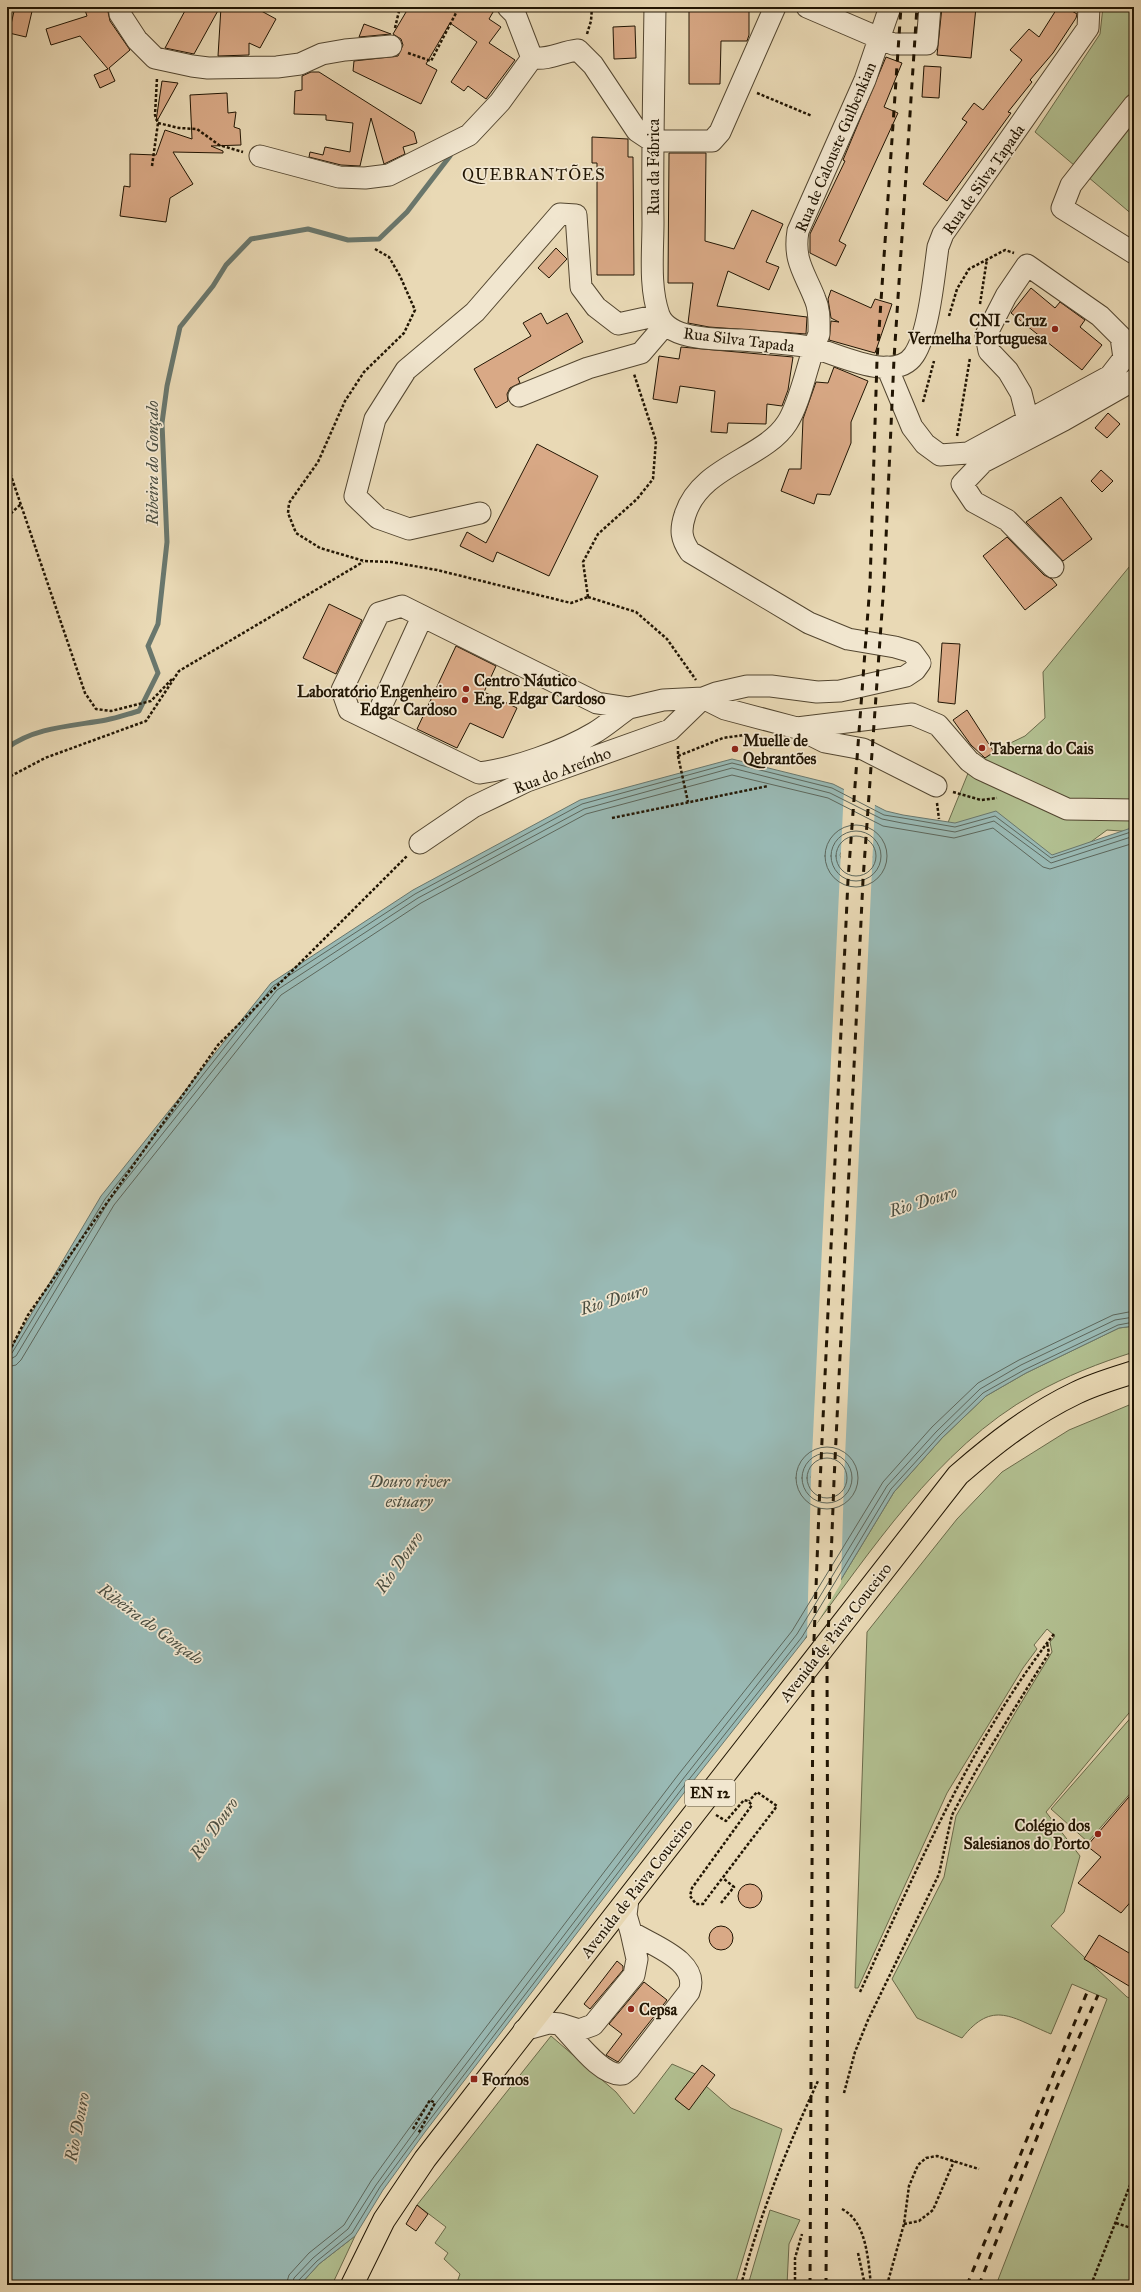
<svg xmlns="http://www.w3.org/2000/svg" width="1141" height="2292" viewBox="0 0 1141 2292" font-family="'IM FELL Great Primer',serif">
  <rect width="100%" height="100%" fill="#e9d9b5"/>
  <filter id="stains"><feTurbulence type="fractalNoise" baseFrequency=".005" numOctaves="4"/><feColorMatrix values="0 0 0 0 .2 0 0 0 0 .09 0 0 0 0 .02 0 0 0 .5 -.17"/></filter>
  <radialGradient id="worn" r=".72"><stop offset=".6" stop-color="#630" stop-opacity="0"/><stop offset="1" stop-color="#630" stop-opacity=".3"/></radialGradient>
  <path fill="#b2c091" stroke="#6a6a4a" d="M 1103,7 L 1134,7 L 1134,216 L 1035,132 L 1100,34 Z
    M 1134,561 L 1134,832 L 1107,830 L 1077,852 L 1058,872 L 947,825 L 973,761 L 1025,736 L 1045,718 L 1043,672 Z
    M 1134,1326 L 1134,1352 C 1099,1363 1066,1376 1034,1394 C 937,1448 870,1553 805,1639 L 894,1492 L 942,1438 L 986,1396 L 1026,1373 L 1119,1328 Z
    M 1134,1403 L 1134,1707 L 1046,1812 L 1080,1856 L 1064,1912 L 1051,1926 L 1127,1997 L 1134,2000 L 1134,2285 L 996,2285 L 1107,1999 L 1072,1984 L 1051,2034 C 1012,2018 993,1999 962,2038 L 917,2018 L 892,1979 L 944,1877 L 956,1816 L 1015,1713 L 1052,1652 L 1050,1642 L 1055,1636 L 1047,1629 L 1034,1645 L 1037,1649 L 1023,1668 L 947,1793 L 858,1988 L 855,1988 L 867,1632 L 957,1519 L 1002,1472 L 1069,1430 Z
    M 1134,1714 L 1134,1789 L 1088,1842 L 1051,1809 Z
    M 551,2036 L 616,2092 L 634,2114 L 672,2064 L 695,2074 L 675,2099 L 688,2109 L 706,2086 L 731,2108 L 782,2129 L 735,2285 L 456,2285 L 460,2274 L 444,2259 L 448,2253 L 435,2243 L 446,2227 L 417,2205 Z
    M 770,2210 L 800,2220 L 789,2244 L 787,2285 L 748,2285 Z
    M 355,2236 L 332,2285 L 300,2285 L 319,2264 Z"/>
  <path fill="#99b9b4" stroke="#69776d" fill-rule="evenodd" d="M 732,759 L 833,784 L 886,811 L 903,815 L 955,823 L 996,811 L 1052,855 L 1134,827 L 1134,1326 L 1119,1328 L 1026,1373 L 986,1396 L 942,1438 L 894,1492 L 805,1639 L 690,1785 L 425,2132 L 383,2190 L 355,2236 L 319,2264 L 300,2285 L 7,2285 L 7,1355 L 101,1196 L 271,983 L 413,890 L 580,800 ZM 856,840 L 868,845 L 872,857 L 867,868 L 855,872 L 844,867 L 840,855 L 845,844 ZM 828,1462 L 839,1467 L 843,1479 L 838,1490 L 826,1494 L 815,1489 L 811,1477 L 816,1466 Z"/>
  <path fill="#e9d9b5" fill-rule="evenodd" d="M 844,788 L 875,803 L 844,1479 L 841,1583 L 807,1640 L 811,1477 ZM 856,842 L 866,846 L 870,856 L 865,866 L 855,870 L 845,865 L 842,855 L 846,846 ZM 828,1464 L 838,1469 L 841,1479 L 837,1488 L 827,1492 L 817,1488 L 813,1477 L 818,1468 Z"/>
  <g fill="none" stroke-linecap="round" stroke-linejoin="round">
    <path stroke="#5d675c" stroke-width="1" d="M825 856a31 31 0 1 1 62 0a31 31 0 1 1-62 0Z
      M831 856a25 25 0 1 1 50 0a25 25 0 1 1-50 0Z
      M836 856a20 20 0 1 1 40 0a20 20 0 1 1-40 0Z
      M 7,1356 L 12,1353 L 105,1199 L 273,986 L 415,894 L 582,804 L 732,763 L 832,788 L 884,815 L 903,818 L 955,827 L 995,816 L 1051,858 L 1134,831
      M 7,1361 L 16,1356 L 109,1201 L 277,990 L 418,898 L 584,809 L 732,768 L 830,793 L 882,819 L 902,823 L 955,832 L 994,821 L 1051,863 L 1134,836
      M 7,1367 L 16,1365 L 21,1360 L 114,1205 L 281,995 L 421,903 L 586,814 L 732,775 L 828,798 L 883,826 L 954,838 L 993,828 L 1043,867 L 1050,869 L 1134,843
      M796 1478a31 31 0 1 1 62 0a31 31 0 1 1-62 0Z
      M802 1478a25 25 0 1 1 50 0a25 25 0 1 1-50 0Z
      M807 1478a20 20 0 1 1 40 0a20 20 0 1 1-40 0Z
      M 286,2285 L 289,2275 L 309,2253 L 344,2225 L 371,2181 L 413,2123 L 678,1775 L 792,1631 L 883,1482 L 932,1427 L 978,1383 L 1019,1360 L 1113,1315 L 1134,1311
      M 292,2285 L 294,2278 L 313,2258 L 348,2229 L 376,2185 L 418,2127 L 683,1779 L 797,1634 L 887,1486 L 936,1432 L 980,1389 L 1021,1365 L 1115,1320 L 1134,1317
      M 297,2285 L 298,2281 L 317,2261 L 352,2233 L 380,2187 L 422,2130 L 687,1782 L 802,1637 L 891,1489 L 940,1435 L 983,1393 L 1024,1370 L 1118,1325 L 1134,1322"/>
    <path stroke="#69776d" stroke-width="5" d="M 7,748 C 35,727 73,726 106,720 C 117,718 128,714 139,711 L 158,673 L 148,646 L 158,624 L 167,542 L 162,423 L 167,386 L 180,327 L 213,286 L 226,265 L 251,239 L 308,229 L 348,240 L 379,239 L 407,212 L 450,156"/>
  </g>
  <path fill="#d9a986" stroke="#211503" d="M 15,7 L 33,7 L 26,37 L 9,33 Z
    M 84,7 L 107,7 L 110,21 L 130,50 L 109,68 L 115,81 L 100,88 L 94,75 L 108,69 L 80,36 L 51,45 L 46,29 L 87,16 Z
    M 187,7 L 220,7 L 194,54 L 165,48 Z
    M 221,7 L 254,7 L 276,19 L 260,48 L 249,43 L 249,55 L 218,56 Z
    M 409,7 L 496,7 L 489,19 L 501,27 L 489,43 L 515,60 L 486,99 L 468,86 L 464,91 L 451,82 L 477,42 L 450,23 L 426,64 L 437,70 L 421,104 L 353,71 L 354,61 L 398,56 L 403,45 L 401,39 L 393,34 Z
    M 689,7 L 749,7 L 749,35 L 747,41 L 721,41 L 720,84 L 689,84 Z
    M 942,7 L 976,7 L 971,58 L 937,55 Z
    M 1058,7 L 1065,7 L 1077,14 L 1076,18 L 1053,53 L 1030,80 L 1032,82 L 1008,112 L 1011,113 L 947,201 L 923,184 L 967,122 L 962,119 L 974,103 L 983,110 L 1022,60 L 1010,50 L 1029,29 L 1039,37 Z
    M 364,24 L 391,34 L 359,37 Z
    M 635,26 L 636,58 L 614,59 L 613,27 Z
    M 886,57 L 902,63 L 884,107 L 898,113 L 839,241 L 846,245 L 836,266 L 810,253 L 810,234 L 845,161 L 843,160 Z
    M 924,66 L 941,67 L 939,98 L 922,97 Z
    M 311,72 L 319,72 L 414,132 L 417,143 L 403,147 L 405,154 L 384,164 L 371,118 L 360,166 L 341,165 L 309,157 L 310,152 L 323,155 L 325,147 L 350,152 L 353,123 L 326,120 L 326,115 L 294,114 L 295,91 L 302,90 L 302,76 Z
    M 162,81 L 178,83 L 157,121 L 156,121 Z
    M 227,93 L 228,113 L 236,112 L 234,127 L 240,129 L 241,145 L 211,146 L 223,151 L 223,153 L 173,152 L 193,184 L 170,198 L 166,222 L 120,216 L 124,186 L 130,187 L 130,154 L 156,155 L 165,130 L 192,139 L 190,95 Z
    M 592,137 L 628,139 L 628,157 L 633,157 L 634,275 L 597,275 L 597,163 L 592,163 Z
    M 669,153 L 706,153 L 705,241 L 734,249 L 752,210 L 783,224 L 766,262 L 779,267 L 769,290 L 728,271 L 717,306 L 807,317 L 806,334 L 709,327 L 688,323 L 693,283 L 668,283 Z
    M 556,248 L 567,259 L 549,278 L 538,268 Z
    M 1031,288 L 1055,308 L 1060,302 L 1085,320 L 1080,327 L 1102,345 L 1082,370 L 1011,313 Z
    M 831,290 L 871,308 L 875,299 L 892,304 L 875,353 L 829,340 L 831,321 L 839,322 L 831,318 L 828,299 Z
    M 541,313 L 547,324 L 567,313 L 583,342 L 518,378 L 520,383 L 510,388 L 507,394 L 508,401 L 496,408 L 474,369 L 531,336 L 523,323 Z
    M 681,347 L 793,357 L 788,390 L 782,406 L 767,404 L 766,424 L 728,423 L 727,433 L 711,432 L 715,391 L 680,386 L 677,403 L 653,399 L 659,356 L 679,359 Z
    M 834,367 L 868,381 L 851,422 L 851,443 L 830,495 L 817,494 L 814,504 L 781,491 L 789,469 L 801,469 L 803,419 L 816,382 L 828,383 Z
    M 1108,413 L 1120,424 L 1107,438 L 1095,428 Z
    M 537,444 L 598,476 L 549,576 L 497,552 L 493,562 L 460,546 L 467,532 L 486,543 Z
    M 1101,470 L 1113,481 L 1102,492 L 1091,481 Z
    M 1061,497 L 1092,539 L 1063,561 L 1026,522 Z
    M 1007,537 L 1044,575 L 1052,579 L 1057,585 L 1025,610 L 983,556 Z
    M 329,604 L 362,620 L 336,674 L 303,658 Z
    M 942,643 L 960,644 L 955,704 L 938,702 Z
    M 456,646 L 496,666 L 484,692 L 517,708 L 503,738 L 470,723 L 457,748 L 417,729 Z
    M 967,710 L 994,752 L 985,758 L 971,745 L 953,720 Z
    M 1134,1791 L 1134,1898 L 1121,1913 L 1078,1883 L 1101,1857 L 1087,1846 Z
    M738 1896a12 12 0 1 1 24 0a12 12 0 1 1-24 0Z
    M709 1938a12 12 0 1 1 24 0a12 12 0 1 1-24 0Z
    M 1099,1935 L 1134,1956 L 1134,1989 L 1084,1959 Z
    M 617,1961 L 623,1966 L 623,1970 L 590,2009 L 584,2004 Z
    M 644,1982 L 667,2000 L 618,2062 L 606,2055 L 622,2034 L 609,2024 Z
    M 702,2065 L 715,2075 L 689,2110 L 675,2099 Z
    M 417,2205 L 428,2214 L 416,2231 L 406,2224 Z"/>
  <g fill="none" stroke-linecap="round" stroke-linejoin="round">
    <defs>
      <path id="minor" d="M 119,7 L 120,14 L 137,40 L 155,58 L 192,66 L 208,68 L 277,67 L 300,64 L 322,54 L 345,50 L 391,46
        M 508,7 L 515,14 L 532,58
        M 655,7 C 654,79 652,150 653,222 C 653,252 649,287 659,315 C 669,341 718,339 741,340 C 764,342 787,343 810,347 C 835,352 894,385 914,355 C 929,333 934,275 938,247 L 943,234 L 1088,28 L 1089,7
        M 807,7 L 893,44 L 927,44 L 930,7
        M 532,58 C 551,60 560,52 578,50 L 593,65 L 637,131 L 652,141 L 712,141 L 720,132 L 775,7
        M 1134,105 L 1071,185 L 1062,208 L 1134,253
        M 260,156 L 339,177 L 365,178 L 389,175 L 469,135 L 500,102 L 532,58
        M 887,367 L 912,427 L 925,444 L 940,455 L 968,453 L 1110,376 L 1124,358 L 1121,337 L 1100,316 L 1027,265 L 1006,296 L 986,335 L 989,351 L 1008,371 L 1021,393 L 1028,421
        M 519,396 L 588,368 L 641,353 L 665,325
        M 480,513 L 409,529 L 378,518 L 355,496 L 375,419 L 406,370 L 475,312 L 560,214 L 576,215 L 581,287 L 596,307 L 618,324 L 659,315
        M 1053,567 L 1007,520 L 974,502 L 962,484 L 983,462 L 1064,420 L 1134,380
        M 629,708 C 617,716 606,726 594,733 C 564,751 513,769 479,773 L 349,710 L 342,690 L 379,613 L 402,606 L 597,703 L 629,708 L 663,700 L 703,698 L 725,709 L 797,728 L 825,742 L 863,749 L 936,786
        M 374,722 L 422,617
        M 797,728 L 912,714 L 938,725 L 969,761 L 980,769 L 1067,809 L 1134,810
        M 420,843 L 473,807 L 527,781 L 670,730 L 703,698 L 716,693 L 747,686 L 771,686 L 817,692 L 840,691 L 906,676 L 915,670 L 920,663 L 912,652 L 895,647 L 848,639 L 809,623 L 690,552 C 681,539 680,530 685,515 C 700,466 764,459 787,423 C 801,402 808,359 819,334 C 819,322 820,310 815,299 C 805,273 793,261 798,231 L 865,80 L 890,7
        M 560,2024 L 579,2030 L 593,2025 L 634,1975 L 637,1959 L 631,1932
        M 524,2030 L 549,2023 L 560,2024 C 575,2039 602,2078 623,2074 L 629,2069 L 689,1992 C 701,1961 651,1945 631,1932 L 626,1915 L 628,1899"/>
      <path id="major" d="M 352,2285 L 384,2220 L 425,2159 L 958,1475 C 995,1443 1032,1414 1076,1393 C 1094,1384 1115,1378 1134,1372"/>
    </defs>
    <use href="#minor" stroke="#534630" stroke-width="23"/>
    <use href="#major" stroke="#211503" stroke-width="24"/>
    <path stroke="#211503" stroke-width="2.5" stroke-dasharray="3 2" stroke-linecap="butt" d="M 395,28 L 400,7
      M 587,34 L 591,21 L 592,7
      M 408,53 L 431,61 L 456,13 L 453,7
      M 757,93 L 812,116
      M 158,123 L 179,128 L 197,129 L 219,145 L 243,152
      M 152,166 L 158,123 L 155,115 L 157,78
      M 375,249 L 389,257 L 400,276 L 415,310 L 404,333 L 364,372 L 345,401 L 318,462 L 289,503 L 288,513 L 296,533 L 320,548 L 364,561 L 391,562 L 437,570 L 571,603 L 588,597
      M 980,304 L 987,259
      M 949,316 L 957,289 L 969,269 L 1005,250 L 1014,253
      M 923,402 L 934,361
      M 957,436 L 970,358
      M 7,464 L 85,693 L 96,709 L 111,711 L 151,701 L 173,678
      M 7,517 L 21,504
      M 588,597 L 583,562 L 598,534 L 637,499 L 653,479 L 656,441 L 634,374
      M 588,597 L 636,612 L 667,639 L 696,680
      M 678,746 L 678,756 L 688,802
      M 678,756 L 723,738 L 744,735
      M 7,780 L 11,776 L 45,758 L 146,721 L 179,671 L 363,562
      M 953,792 L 981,800 L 997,798
      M 937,803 L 939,819
      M 612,818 L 768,786
      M 7,1356 L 28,1315 L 218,1045 L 407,856
      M 716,1815 L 726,1821 L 744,1800 L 748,1801 L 752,1805 L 692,1888 L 690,1896 L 696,1904 L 703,1904 L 705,1901 L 777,1806 L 757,1792 L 749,1801
      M 721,1903 L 734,1887 L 724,1879
      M 860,1992 C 917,1870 970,1742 1054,1634
      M 844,2093 L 855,2052 L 868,2020 L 939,1874 L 952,1815 L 977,1769 L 1049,1653 L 1047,1643
      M 413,2129 L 430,2100 L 435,2103 L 418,2134
      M 842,2209 C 867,2222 868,2260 871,2285
      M 1116,2223 L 1134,2229
      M 904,2224 L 919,2221 L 933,2210 L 954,2161
      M 858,2253 L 865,2285
      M 741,2285 C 760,2214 787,2148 818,2081
      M 795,2285 L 795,2258 L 802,2234
      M 887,2285 L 904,2224 L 909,2186 L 918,2165 L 926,2158 L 937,2156 L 979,2169
      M 1091,2285 L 1134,2175"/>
    <use href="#minor" stroke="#f1e6cf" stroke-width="21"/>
    <use href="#major" stroke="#e9d9b5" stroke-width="22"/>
    <path stroke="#211503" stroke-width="3" stroke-dasharray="7 7" stroke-linecap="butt" d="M 810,2285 L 813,1666 L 820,1484 L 848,880 L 870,584 L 877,360 L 901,7
      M 826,2285 L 828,1950 L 827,1664 L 834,1481 L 863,880 L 884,583 L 894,359 L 917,7
      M 967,2285 L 1088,1990
      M 979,2285 L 1056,2089 L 1098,1995"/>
  </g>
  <g fill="#8f2418" stroke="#f1e6cf" stroke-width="1.5">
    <circle cx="1055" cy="329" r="4"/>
    <circle cx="466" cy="689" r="4"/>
    <circle cx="465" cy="700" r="4"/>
    <circle cx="982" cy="748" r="4"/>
    <circle cx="735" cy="749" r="4"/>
    <circle cx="1098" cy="1834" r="4"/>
    <circle cx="631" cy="2009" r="4"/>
    <rect x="470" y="2075" width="8" height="8" rx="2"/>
  </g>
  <g text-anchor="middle" stroke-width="3.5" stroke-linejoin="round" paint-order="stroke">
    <rect fill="#f1e6cf" stroke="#5f5440" stroke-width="1" x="685" y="1780" width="50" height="26" rx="3"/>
    <g font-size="15" font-weight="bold" fill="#211503">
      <text x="710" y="1798">EN 12</text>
    </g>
    <g font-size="16" fill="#211503" stroke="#f1e6cf">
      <text transform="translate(835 147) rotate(-67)" y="6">Rua de Calouste Gulbenkian</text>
      <text transform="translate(653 167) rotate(-90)" y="6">Rua da Fábrica</text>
      <text transform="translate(983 179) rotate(-55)" y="6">Rua de Silva Tapada</text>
      <text transform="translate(739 339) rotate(7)" y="6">Rua Silva Tapada</text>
      <text transform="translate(562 770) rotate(-21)" y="6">Rua do Areínho</text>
      <text transform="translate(835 1632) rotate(-52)" y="6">Avenida de Paiva Couceiro</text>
      <text transform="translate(636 1888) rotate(-52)" y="6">Avenida de Paiva Couceiro</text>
    </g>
    <g font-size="16" font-weight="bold" fill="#211503" stroke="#f1e6cf" text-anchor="start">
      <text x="1047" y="326" text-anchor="end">CNI - Cruz<tspan x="1047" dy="18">Vermelha Portuguesa</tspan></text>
      <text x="474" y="686">Centro Náutico<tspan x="474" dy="18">Eng. Edgar Cardoso</tspan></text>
      <text x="457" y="697" text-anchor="end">Laboratório Engenheiro<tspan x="457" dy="18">Edgar Cardoso</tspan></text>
      <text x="743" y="746">Muelle de<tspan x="743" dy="18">Qebrantões</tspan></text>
      <text x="990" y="754">Taberna do Cais</text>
      <text x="1090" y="1831" text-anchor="end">Colégio dos<tspan x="1090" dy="18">Salesianos do Porto</tspan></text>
      <text x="639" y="2015">Cepsa</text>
      <text x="482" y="2085">Fornos</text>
    </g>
    <g font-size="17" letter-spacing="1" fill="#211503" stroke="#f1e6cf">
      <text x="534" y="180">QUEBRANTÕES</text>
    </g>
    <g font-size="17" font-style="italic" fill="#4b4e41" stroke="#f1e6cf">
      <text transform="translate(152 463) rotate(-90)" y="6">Ribeira do Gonçalo</text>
      <text transform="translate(923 1201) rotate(-17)" y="6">Rio Douro</text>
      <text transform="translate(614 1299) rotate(-17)" y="6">Rio Douro</text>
      <text x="409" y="1487">Douro river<tspan x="409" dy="20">estuary</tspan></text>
      <text transform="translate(399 1562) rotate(-55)" y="6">Rio Douro</text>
      <text transform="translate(151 1624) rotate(36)" y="6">Ribeira do Gonçalo</text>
      <text transform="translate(214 1828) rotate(-55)" y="6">Rio Douro</text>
      <text transform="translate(77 2127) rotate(-79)" y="6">Rio Douro</text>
    </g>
  </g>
  <rect width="1141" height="2292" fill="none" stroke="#e9d9b5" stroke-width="24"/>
  <rect x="8" y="8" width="1125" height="2276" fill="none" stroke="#211503" stroke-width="2"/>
  <rect x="12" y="12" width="1117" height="2268" fill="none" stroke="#211503"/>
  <rect width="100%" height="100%" filter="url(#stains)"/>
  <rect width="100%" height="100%" fill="url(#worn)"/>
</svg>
